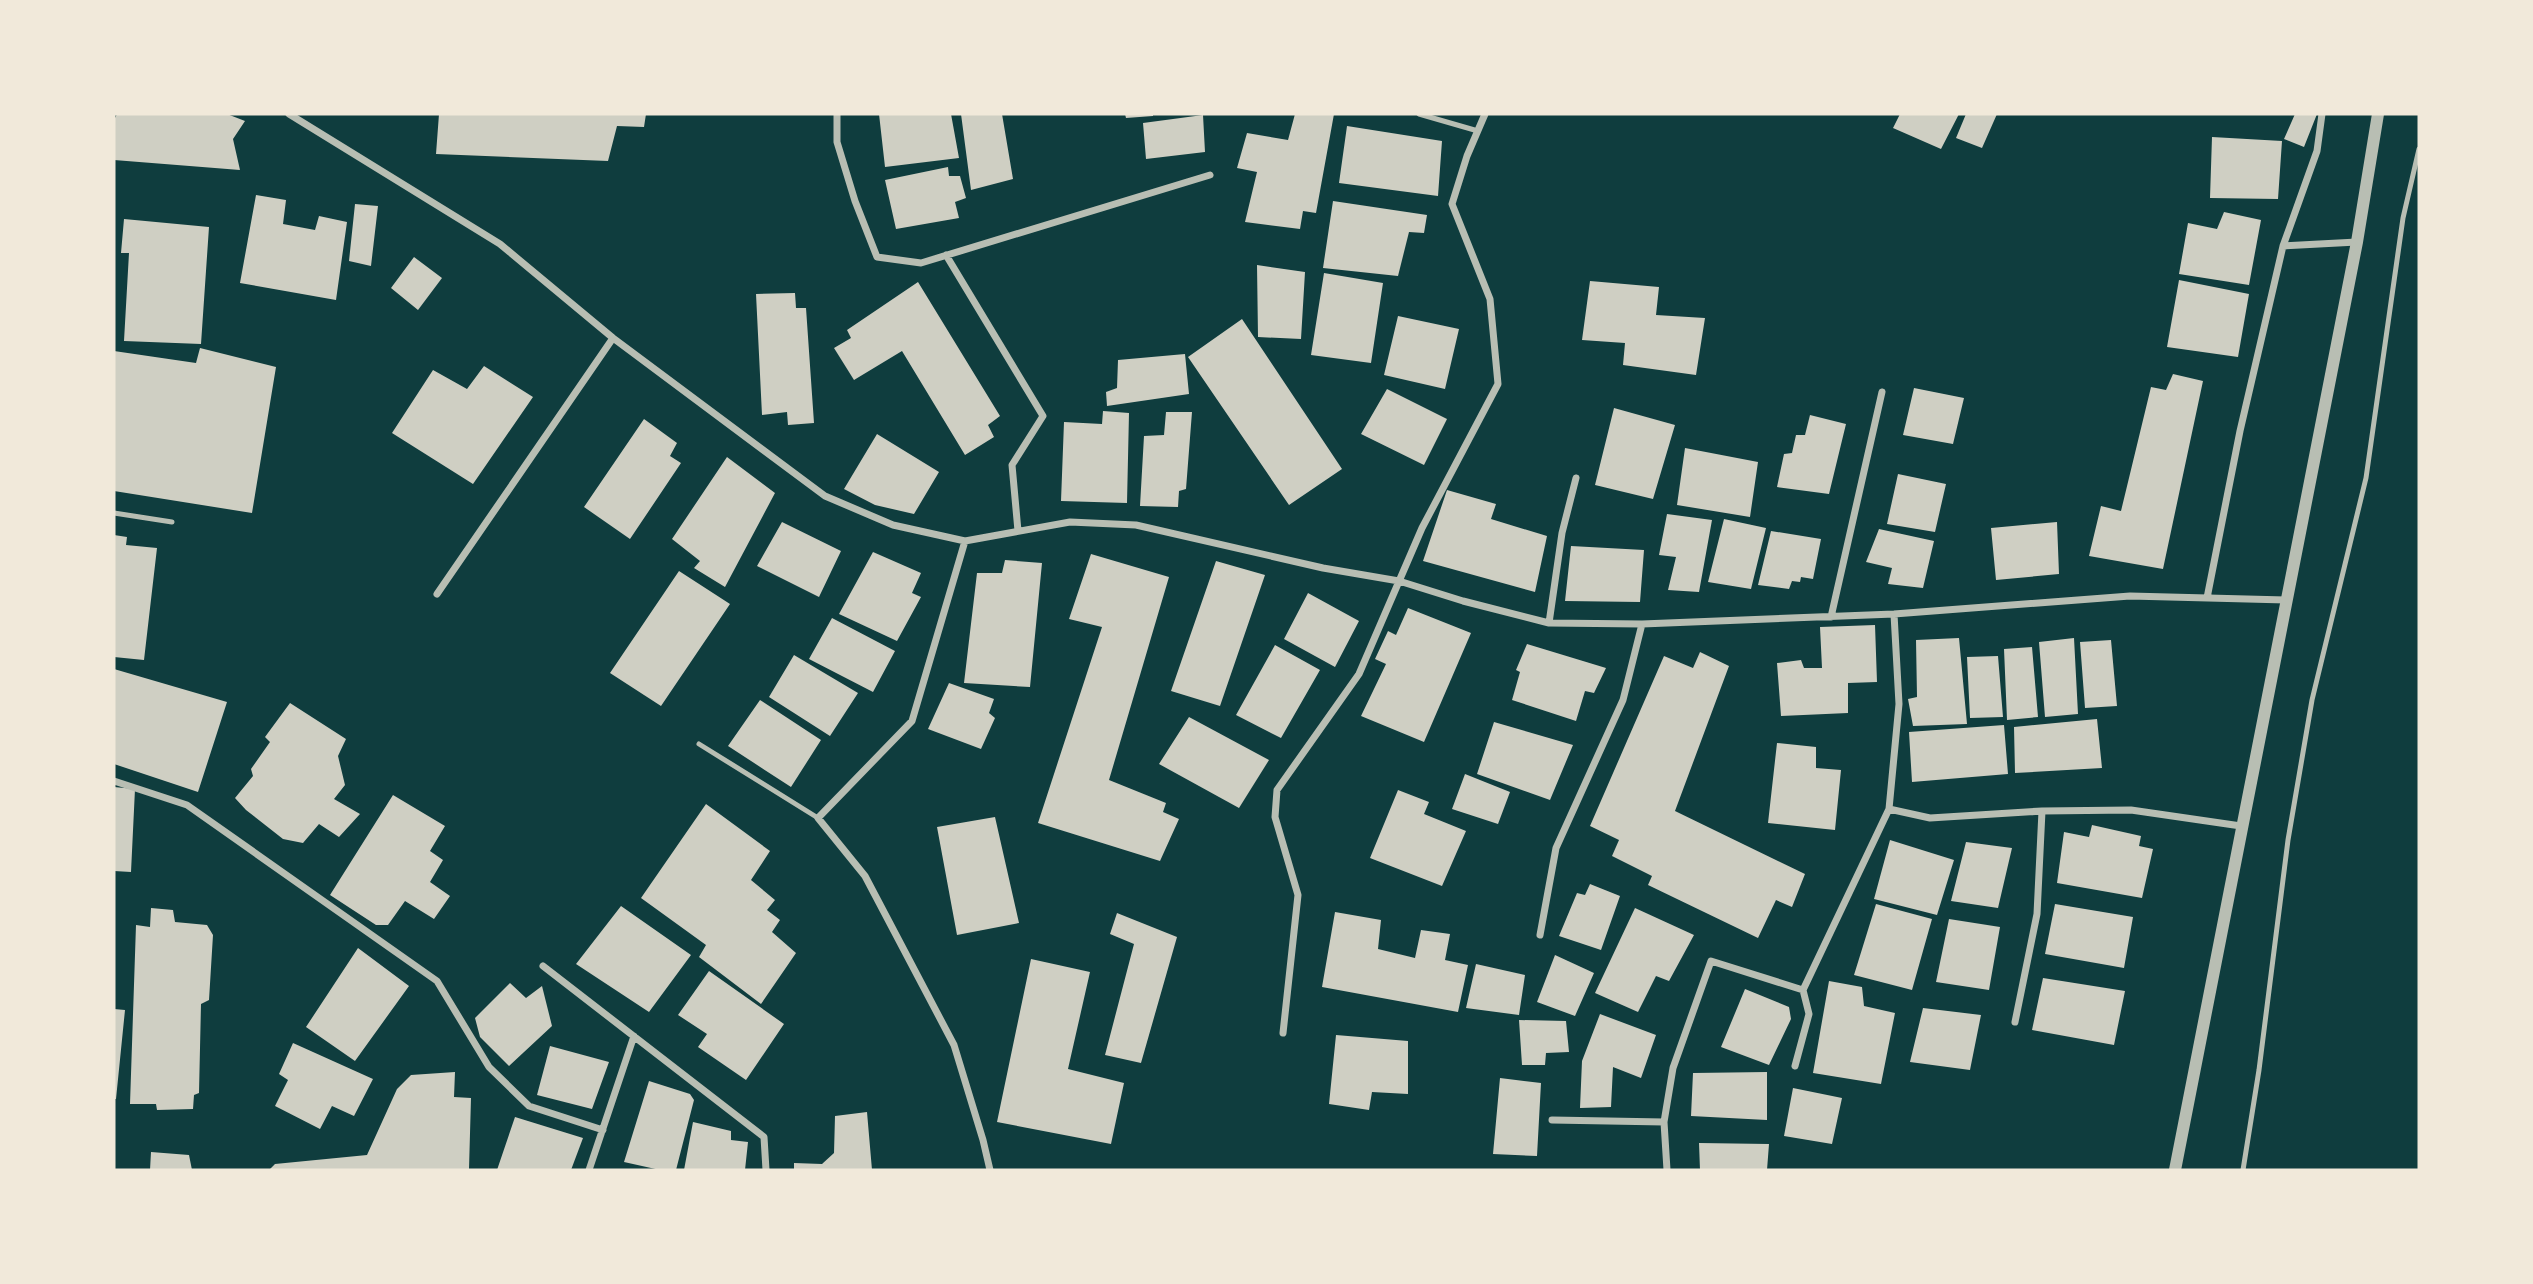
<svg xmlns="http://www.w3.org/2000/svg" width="2533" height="1284" viewBox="0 0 2533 1284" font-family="Literata,serif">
  <rect width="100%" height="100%" fill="#0f3d3e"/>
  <path fill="#cfcfc3" d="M 117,114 L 227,114 L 245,121 L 233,139 L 240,170 L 114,160 L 114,120 Z
    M 439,114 L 646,114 L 644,127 L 617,126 L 608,161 L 436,154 Z
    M 879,114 L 951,114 L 959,158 L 885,167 Z
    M 961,114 L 1002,114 L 1013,179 L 971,190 Z
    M 1125,114 L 1153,114 L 1153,116 L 1126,118 Z
    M 1295,114 L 1334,114 L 1316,213 L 1303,211 L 1300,229 L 1245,222 L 1257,172 L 1237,168 L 1247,133 L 1288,140 Z
    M 1900,114 L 1959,114 L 1941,149 L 1893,128 Z
    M 1966,114 L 1997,114 L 1982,148 L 1956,138 Z
    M 2295,114 L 2317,114 L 2304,147 L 2284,139 Z
    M 1203,115 L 1205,152 L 1146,159 L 1143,123 Z
    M 1347,126 L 1442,141 L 1438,196 L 1339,183 Z
    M 2212,137 L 2282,141 L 2278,199 L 2210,198 Z
    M 948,167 L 949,176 L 960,176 L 966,198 L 955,202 L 959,218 L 896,229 L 885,180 Z
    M 256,195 L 286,200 L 283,224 L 315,230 L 319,216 L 347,222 L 336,300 L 240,283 Z
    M 1333,201 L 1427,215 L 1424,233 L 1409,232 L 1398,276 L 1323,268 Z
    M 355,204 L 378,206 L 371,266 L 349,261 Z
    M 2224,212 L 2261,220 L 2249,285 L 2179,274 L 2188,223 L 2217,229 Z
    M 124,219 L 209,227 L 201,344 L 124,341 L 129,253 L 121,253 Z
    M 414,257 L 442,278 L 418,310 L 391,288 Z
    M 1257,265 L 1305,272 L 1301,339 L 1258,337 Z
    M 1324,273 L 1383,283 L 1371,363 L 1311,355 Z
    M 2179,280 L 2249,294 L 2238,357 L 2167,347 Z
    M 1590,281 L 1659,287 L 1656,315 L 1705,318 L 1696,375 L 1623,365 L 1625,343 L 1582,340 Z
    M 918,282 L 1000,416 L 988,425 L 994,437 L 965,455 L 902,351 L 854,380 L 834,348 L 851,338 L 847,330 Z
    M 795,293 L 796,308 L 806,308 L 814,423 L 788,425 L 787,412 L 762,415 L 756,294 Z
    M 1398,316 L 1459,329 L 1445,389 L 1384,375 Z
    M 1242,319 L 1342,469 L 1289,505 L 1188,357 Z
    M 200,348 L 276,367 L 252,513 L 114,491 L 114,351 L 196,363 Z
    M 1185,354 L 1189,394 L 1107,406 L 1106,392 L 1117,388 L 1118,360 Z
    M 484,366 L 533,397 L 473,484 L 392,433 L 433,370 L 467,389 Z
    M 2173,374 L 2203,381 L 2163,569 L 2089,556 L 2101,506 L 2121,511 L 2151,387 L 2166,390 Z
    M 1914,388 L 1964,398 L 1953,444 L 1903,435 Z
    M 1387,389 L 1447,419 L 1424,465 L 1361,434 Z
    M 1614,408 L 1675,425 L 1653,499 L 1595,485 Z
    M 1103,411 L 1129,413 L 1127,503 L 1061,501 L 1064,422 L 1102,424 Z
    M 1166,412 L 1192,412 L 1186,489 L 1179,491 L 1178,507 L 1140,506 L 1144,436 L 1164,435 Z
    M 1810,415 L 1846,424 L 1829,494 L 1777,487 L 1784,454 L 1792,453 L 1796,435 L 1805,435 Z
    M 644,419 L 677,443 L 670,456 L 681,463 L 630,539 L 584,507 Z
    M 877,434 L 939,472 L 914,514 L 875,505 L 844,489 Z
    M 1685,448 L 1758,462 L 1750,517 L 1677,505 Z
    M 727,457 L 775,493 L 725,587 L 694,568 L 700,561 L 672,539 Z
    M 1898,474 L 1946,484 L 1935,532 L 1887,524 Z
    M 1447,490 L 1496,504 L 1491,519 L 1547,536 L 1535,592 L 1423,561 Z
    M 1667,514 L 1712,520 L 1699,592 L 1668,590 L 1676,557 L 1659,555 Z
    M 1724,519 L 1766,528 L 1751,589 L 1708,582 Z
    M 782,522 L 841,551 L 819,597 L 757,566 Z
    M 2057,522 L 2059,574 L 1996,580 L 1991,528 Z
    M 1879,529 L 1934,541 L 1923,588 L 1888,584 L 1892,568 L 1866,562 Z
    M 1771,531 L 1821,539 L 1813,579 L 1801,577 L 1800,582 L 1792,581 L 1789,589 L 1758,585 Z
    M 114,535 L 127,537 L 126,545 L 157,548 L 144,660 L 114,657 Z
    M 1571,546 L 1644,550 L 1640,602 L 1565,601 Z
    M 873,552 L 921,573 L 912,593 L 921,597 L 897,641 L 839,614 Z
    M 1091,554 L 1169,577 L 1109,780 L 1166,803 L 1163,812 L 1179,819 L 1160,861 L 1038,823 L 1102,627 L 1069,619 Z
    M 1005,560 L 1042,563 L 1030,687 L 964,683 L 977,573 L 1002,573 Z
    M 1216,561 L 1265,575 L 1220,706 L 1171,691 Z
    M 679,571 L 730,604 L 661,706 L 610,673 Z
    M 1308,593 L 1359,621 L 1335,667 L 1284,639 Z
    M 1408,608 L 1471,633 L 1424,742 L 1361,716 L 1386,664 L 1375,659 L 1388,631 L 1396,635 Z
    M 832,618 L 895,651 L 873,692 L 809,659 Z
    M 1875,625 L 1877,682 L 1848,683 L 1848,713 L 1781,716 L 1777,663 L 1801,660 L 1804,668 L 1822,668 L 1820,627 Z
    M 1959,638 L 1967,724 L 1913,726 L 1908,699 L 1917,697 L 1916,640 Z
    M 2074,638 L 2078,714 L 2045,717 L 2039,642 Z
    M 2111,640 L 2117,706 L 2085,708 L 2080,642 Z
    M 1527,644 L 1606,668 L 1594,693 L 1585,691 L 1576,721 L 1512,700 L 1520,672 L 1516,670 Z
    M 1275,645 L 1320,670 L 1281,738 L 1236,715 Z
    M 2032,647 L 2038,717 L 2007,720 L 2004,649 Z
    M 1700,652 L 1729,666 L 1675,811 L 1805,874 L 1792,907 L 1776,900 L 1758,938 L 1648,885 L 1652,876 L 1612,856 L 1619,840 L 1590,826 L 1664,656 L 1693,668 Z
    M 794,655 L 858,693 L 830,736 L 769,697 Z
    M 1998,656 L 2003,717 L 1970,718 L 1967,657 Z
    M 114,669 L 227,702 L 198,792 L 114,764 Z
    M 949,683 L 994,699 L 989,713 L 995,718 L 981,749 L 928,729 Z
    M 760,700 L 821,740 L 791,787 L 728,746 Z
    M 290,703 L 346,739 L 338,756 L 345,785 L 334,799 L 360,814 L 339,837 L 319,824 L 303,843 L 283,839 L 246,810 L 235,798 L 253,776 L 251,769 L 270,742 L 265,737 Z
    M 1189,717 L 1269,760 L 1239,808 L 1159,764 Z
    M 2097,719 L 2102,768 L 2015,773 L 2014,727 Z
    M 1494,722 L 1573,745 L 1550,800 L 1477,774 Z
    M 2004,725 L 2008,774 L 1912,782 L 1909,732 Z
    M 1777,743 L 1816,747 L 1816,768 L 1841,770 L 1835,830 L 1768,823 Z
    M 1465,774 L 1510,792 L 1498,824 L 1452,809 Z
    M 114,787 L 135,789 L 131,872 L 114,871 Z
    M 1398,790 L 1429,802 L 1424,814 L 1466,831 L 1442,886 L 1370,858 Z
    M 393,795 L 445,826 L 430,851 L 443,860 L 430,882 L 450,896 L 434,919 L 405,901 L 388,925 L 376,925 L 330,895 Z
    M 706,804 L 770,851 L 751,880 L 775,900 L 767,910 L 780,920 L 772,932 L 796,953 L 761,1004 L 699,957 L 706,945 L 641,898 Z
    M 995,817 L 1019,923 L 957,935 L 937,827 Z
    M 2092,825 L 2141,836 L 2139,846 L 2153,849 L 2142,898 L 2057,883 L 2064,832 L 2089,837 Z
    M 1890,840 L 1954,860 L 1937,915 L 1874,899 Z
    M 1966,842 L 2012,848 L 1998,908 L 1951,901 Z
    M 1590,884 L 1620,896 L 1601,950 L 1559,936 L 1577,893 L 1585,895 Z
    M 1876,904 L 1932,919 L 1912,990 L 1854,975 Z
    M 2055,904 L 2133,917 L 2124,968 L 2045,954 Z
    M 621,906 L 691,955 L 649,1012 L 576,964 Z
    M 151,908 L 173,910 L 175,922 L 207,925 L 213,935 L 209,1000 L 201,1004 L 199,1093 L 194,1095 L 193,1109 L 157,1110 L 156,1104 L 130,1104 L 136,925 L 150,927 Z
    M 1635,908 L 1694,935 L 1669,981 L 1656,976 L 1638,1012 L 1595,993 Z
    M 1335,912 L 1381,920 L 1378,949 L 1415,958 L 1421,930 L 1450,934 L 1445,960 L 1468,965 L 1458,1012 L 1322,987 Z
    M 1117,913 L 1177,937 L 1141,1063 L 1105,1055 L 1134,944 L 1110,934 Z
    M 1949,919 L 2000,927 L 1989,990 L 1936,982 Z
    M 358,948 L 409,986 L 355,1061 L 306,1027 Z
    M 1555,955 L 1594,973 L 1575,1016 L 1537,1002 Z
    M 1031,959 L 1090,972 L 1068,1069 L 1124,1083 L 1111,1144 L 997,1122 Z
    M 1476,964 L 1525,975 L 1519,1015 L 1466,1008 Z
    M 709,971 L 784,1024 L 746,1080 L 698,1047 L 707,1034 L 678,1015 Z
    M 2043,978 L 2125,991 L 2114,1045 L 2032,1030 Z
    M 1829,981 L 1862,987 L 1864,1006 L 1895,1013 L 1881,1084 L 1813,1073 Z
    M 510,983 L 526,998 L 542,986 L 552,1026 L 509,1066 L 480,1037 L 475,1018 Z
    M 1745,989 L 1789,1007 L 1791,1019 L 1769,1065 L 1721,1047 Z
    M 1923,1008 L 1981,1015 L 1970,1070 L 1910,1062 Z
    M 114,1009 L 125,1010 L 116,1099 L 114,1099 Z
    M 1600,1014 L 1656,1035 L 1641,1078 L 1613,1067 L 1611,1107 L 1580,1108 L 1582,1061 Z
    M 1519,1020 L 1566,1021 L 1569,1052 L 1546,1053 L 1545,1065 L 1522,1065 Z
    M 1336,1035 L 1408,1041 L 1408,1094 L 1372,1092 L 1369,1110 L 1329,1104 Z
    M 293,1043 L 373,1079 L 354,1116 L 332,1106 L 320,1129 L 275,1106 L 288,1080 L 279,1074 Z
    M 550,1046 L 609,1062 L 592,1109 L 537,1095 Z
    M 455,1072 L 454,1097 L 471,1098 L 469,1169 L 269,1170 L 275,1164 L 367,1155 L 397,1089 L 411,1075 Z
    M 1767,1072 L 1767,1120 L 1691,1116 L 1693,1073 Z
    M 1500,1078 L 1541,1083 L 1537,1156 L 1493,1154 Z
    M 649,1081 L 690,1094 L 694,1100 L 676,1170 L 660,1170 L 624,1162 Z
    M 1793,1088 L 1842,1098 L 1832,1144 L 1784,1136 Z
    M 867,1112 L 872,1170 L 794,1170 L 794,1163 L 822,1164 L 834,1153 L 835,1116 Z
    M 515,1117 L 583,1138 L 571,1170 L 497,1170 Z
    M 693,1122 L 731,1131 L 731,1140 L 748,1142 L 745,1170 L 684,1170 Z
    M 1699,1143 L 1769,1144 L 1767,1170 L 1700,1170 Z
    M 151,1152 L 189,1155 L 192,1170 L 150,1170 Z"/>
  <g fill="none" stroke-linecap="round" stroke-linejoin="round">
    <path stroke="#b8beb3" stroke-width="5" d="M 1419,114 L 1478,131
      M 114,513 L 172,522
      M 699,744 L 818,818
      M 2243,1170 L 2259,1070 L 2288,840 L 2312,700 L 2366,478 L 2403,218 L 2419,149"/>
    <path stroke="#b8beb3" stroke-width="7" d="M 289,114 L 500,244 L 613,338 L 825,496 L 893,525 L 965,541 L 1070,522 L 1136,525 L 1323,568 L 1399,581 L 1463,601 L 1549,623 L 1642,624 L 1894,614 L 2130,596 L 2286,600
      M 837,114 L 837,142 L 855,201 L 877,257 L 921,263 L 1210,175
      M 2283,246 L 2357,242
      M 946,255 L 1043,416 L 1012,465 L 1018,531
      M 965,541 L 912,721 L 818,818 L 865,876 L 954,1045 L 983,1140 L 990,1170
      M 437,594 L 613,338
      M 2207,598 L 2240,431 L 2283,246 L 2317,151 L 2322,114
      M 1831,617 L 1882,392
      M 1549,623 L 1562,533 L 1576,478
      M 114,781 L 187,805 L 437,981 L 489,1067 L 529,1106 L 603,1130
      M 1889,809 L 1930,818 L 2042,811 L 2131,810 L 2241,826
      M 1540,935 L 1556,848 L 1623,700 L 1642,624
      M 543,966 L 764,1137 L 766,1170
      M 2015,1022 L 2037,914 L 2042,811
      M 1283,1033 L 1298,895 L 1275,817 L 1277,790 L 1359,674 L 1422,528 L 1498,384 L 1490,299 L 1452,204 L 1467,156 L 1485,114
      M 1795,1066 L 1809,1014 L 1803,990 L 1889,809 L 1899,704 L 1894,614
      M 1552,1120 L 1664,1122
      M 589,1170 L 634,1036
      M 1667,1170 L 1664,1122 L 1673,1068 L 1711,961 L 1803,990"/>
    <path stroke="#b8beb3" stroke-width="12" d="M 2175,1170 L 2357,242 L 2378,114"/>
  </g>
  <rect width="2533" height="1284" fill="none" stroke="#f1e9da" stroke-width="231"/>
</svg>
